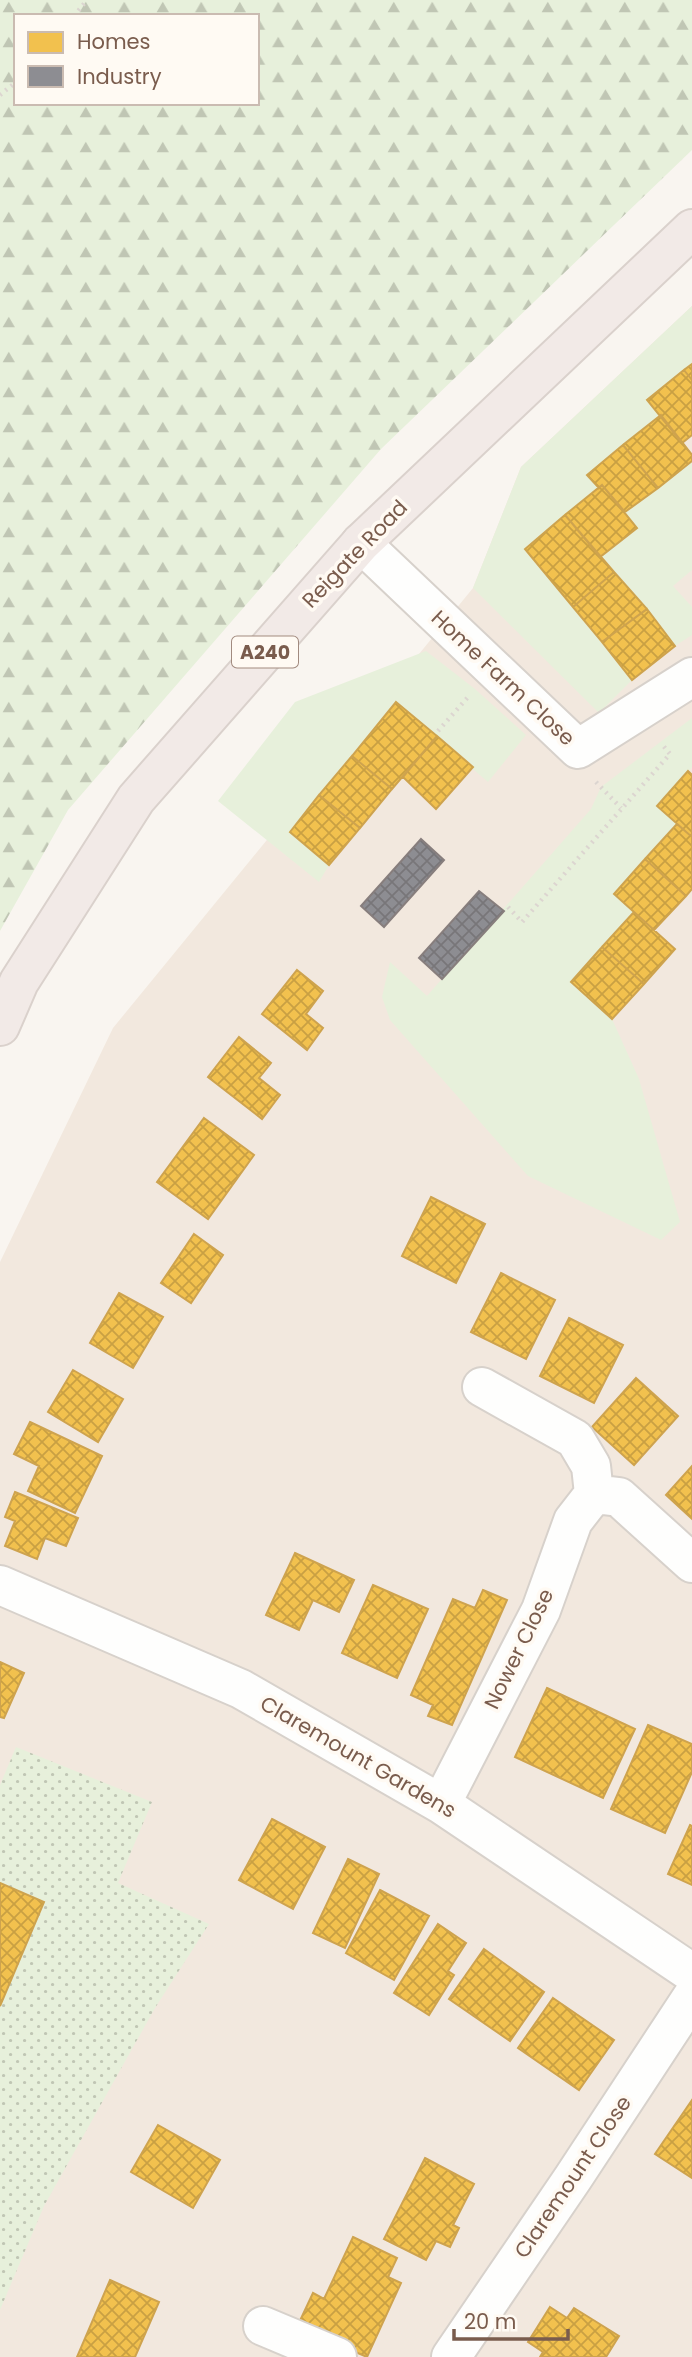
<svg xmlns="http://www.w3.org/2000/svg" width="692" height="2357" viewBox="0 0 692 2357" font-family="Poppins,sans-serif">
  <defs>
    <pattern id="forest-firs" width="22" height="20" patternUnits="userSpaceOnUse" patternTransform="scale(1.75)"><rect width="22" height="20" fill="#e7f0db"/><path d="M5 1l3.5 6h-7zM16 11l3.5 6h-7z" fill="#c0c6b4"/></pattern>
    <pattern id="park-dots" width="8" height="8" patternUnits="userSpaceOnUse" patternTransform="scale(1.75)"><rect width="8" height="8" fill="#e7f0db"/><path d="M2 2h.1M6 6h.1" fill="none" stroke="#c0c6b4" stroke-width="1.8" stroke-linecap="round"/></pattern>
    <pattern id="homes-cross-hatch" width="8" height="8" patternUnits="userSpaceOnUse" patternTransform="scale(1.75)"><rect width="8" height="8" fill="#f2c14e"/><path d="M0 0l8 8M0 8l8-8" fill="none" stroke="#c9a043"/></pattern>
    <pattern id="industry-cross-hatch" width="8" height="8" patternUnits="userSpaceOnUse" patternTransform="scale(1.75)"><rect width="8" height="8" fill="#8d8d92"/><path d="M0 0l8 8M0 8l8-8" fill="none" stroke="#787679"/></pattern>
  </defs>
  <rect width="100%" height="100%" fill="#f9f5f0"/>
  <path fill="#f2e8de" d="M 692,306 L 692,2357 L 0,2357 L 0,1262 L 113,1028 L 473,588 L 521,467 Z"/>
  <path fill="#e7f0db" d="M 692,306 L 692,364 L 647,400 L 661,415 L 587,475 L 599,488 L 525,549 L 632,680 L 599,713 L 473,588 L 521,467 Z
    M 692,461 L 692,570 L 673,586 L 692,607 L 692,635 L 675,646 L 600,557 L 637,528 L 625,512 Z
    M 426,651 L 475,689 L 526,735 L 488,782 L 395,702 L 290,832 L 329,865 L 319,882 L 218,801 L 295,702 Z
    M 692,718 L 692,767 L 657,806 L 677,824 L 614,893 L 634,912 L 571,982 L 612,1019 L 639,1079 L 680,1222 L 661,1240 L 528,1176 L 390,1020 L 382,997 L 390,962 L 427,996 L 591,809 L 601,787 Z"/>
  <path fill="url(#forest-firs)" fill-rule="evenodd" d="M 0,0 L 692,0 L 692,150 L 381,449 L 68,810 L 0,931 ZM 16,16 L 257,16 L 257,103 L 16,103 Z"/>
  <path fill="url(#park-dots)" d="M 16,1747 L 152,1802 L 118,1883 L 209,1924 L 155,2008 L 44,2206 L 0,2310 L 0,2006 L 44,1902 L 0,1883 L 0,1785 Z"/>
  <path fill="url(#homes-cross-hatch)" stroke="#cea34e" stroke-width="2" d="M 692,364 L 692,380 L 684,370 Z
    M 684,370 L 692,380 L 692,435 L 682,443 L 647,400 Z
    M 661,415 L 692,455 L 692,461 L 658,488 L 623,445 Z
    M 623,445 L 658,488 L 625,512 L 602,485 L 599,488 L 587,475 Z
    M 602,485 L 637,528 L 600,557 L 565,515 Z
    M 565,515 L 614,572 L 573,607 L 525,549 Z
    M 614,572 L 647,609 L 602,642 L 573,607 Z
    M 647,609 L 675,646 L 632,680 L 602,642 Z
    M 396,702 L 437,736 L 392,789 L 352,756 Z
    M 437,736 L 473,767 L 436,809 L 403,777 Z
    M 352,756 L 392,789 L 360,828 L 319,795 Z
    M 688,771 L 692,775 L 692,837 L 657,806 Z
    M 319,795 L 360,828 L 329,865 L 290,832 Z
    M 677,824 L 692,837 L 692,889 L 686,896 L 645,859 Z
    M 645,859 L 686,896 L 654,930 L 614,894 Z
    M 634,912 L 675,949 L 644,984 L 602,947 Z
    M 602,947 L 644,984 L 612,1019 L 571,982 Z
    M 297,970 L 323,991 L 306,1014 L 323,1028 L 307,1050 L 262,1014 Z
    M 239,1037 L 271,1063 L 259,1078 L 280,1095 L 262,1119 L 208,1077 Z
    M 204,1118 L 254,1155 L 208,1219 L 157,1182 Z
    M 431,1197 L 485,1224 L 456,1283 L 402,1256 Z
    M 194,1234 L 223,1255 L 191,1303 L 161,1283 Z
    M 501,1273 L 555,1300 L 526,1359 L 471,1332 Z
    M 119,1293 L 163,1317 L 133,1368 L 90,1343 Z
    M 569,1318 L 623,1345 L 594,1403 L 540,1376 Z
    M 73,1370 L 123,1399 L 98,1442 L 48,1412 Z
    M 636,1378 L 678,1416 L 634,1465 L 592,1427 Z
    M 30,1422 L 102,1456 L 75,1513 L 28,1491 L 39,1466 L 14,1454 Z
    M 692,1466 L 692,1519 L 666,1495 Z
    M 15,1492 L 78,1518 L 66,1546 L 45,1538 L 37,1559 L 5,1546 L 15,1521 L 5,1517 Z
    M 295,1553 L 354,1580 L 339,1612 L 313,1600 L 299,1630 L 266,1615 Z
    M 373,1585 L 428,1609 L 397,1678 L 342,1653 Z
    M 483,1590 L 507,1600 L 452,1725 L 428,1716 L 433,1705 L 411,1695 L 453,1599 L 475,1608 Z
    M 0,1662 L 24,1673 L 4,1718 L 0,1717 Z
    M 547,1688 L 635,1729 L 603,1798 L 515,1757 Z
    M 648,1725 L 692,1744 L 692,1772 L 665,1833 L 611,1809 Z
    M 272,1819 L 325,1847 L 293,1909 L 239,1880 Z
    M 690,1825 L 692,1826 L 692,1885 L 668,1874 Z
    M 348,1859 L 379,1874 L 345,1948 L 313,1933 Z
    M 0,1883 L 44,1902 L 0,2006 Z
    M 380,1890 L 429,1916 L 394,1980 L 346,1953 Z
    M 438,1924 L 466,1943 L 448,1971 L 454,1975 L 429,2015 L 394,1993 Z
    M 484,1949 L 544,1992 L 510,2041 L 449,1999 Z
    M 553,1998 L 614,2040 L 579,2090 L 518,2048 Z
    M 692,2100 L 692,2178 L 655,2154 Z
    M 158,2125 L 220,2160 L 193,2208 L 131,2172 Z
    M 425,2158 L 474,2184 L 453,2225 L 459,2228 L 450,2247 L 436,2241 L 426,2260 L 384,2239 Z
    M 353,2237 L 397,2258 L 388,2277 L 401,2283 L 367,2357 L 297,2327 L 313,2293 L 324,2299 Z
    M 110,2280 L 159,2302 L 135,2357 L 77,2357 Z
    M 550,2307 L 567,2318 L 574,2308 L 619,2336 L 606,2357 L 540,2357 L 543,2352 L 528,2342 Z"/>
  <path fill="url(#industry-cross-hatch)" stroke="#877e7d" stroke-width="2" d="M 421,839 L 444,860 L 384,927 L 361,906 Z
    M 479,891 L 504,911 L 442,979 L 419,958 Z"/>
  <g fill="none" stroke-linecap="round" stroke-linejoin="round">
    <defs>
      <path id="minor" d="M 361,543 L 578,749 L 692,677
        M 482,1387 L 575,1439 L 591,1466 L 594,1494
        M 0,1585 L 241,1689 L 441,1804 L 692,1973
        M 441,1804 L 541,1610 L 573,1521 L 594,1494 L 619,1497 L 692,1563
        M 263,2326 L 337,2357
        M 451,2357 L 573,2178 L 692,1997"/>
      <path id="highway" d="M 0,1026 L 19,982 L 136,799 L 361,543 L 692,229"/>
    </defs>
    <use href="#minor" stroke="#d7d1cb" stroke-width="42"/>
    <use href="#highway" stroke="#dad1cc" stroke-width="42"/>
    <path stroke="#dcd5d0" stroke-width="4.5" stroke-dasharray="2 5" stroke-linecap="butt" d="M 74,16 L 87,0
      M 0,95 L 16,82
      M 438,731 L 469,696
      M 596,782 L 621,808
      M 508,907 L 522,922 L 670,754 L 661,743"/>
    <use href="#minor" stroke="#fefefd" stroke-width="38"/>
    <use href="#highway" stroke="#f2eae7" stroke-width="38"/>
  </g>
  <g text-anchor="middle" stroke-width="7" stroke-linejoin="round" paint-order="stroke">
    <rect fill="#fffaf3" stroke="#a28b7f" stroke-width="2" x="232" y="636.5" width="66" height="31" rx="5"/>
    <g font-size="19" font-weight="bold" fill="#7a5c4d">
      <text x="265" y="659">A240</text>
    </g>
    <g font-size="21" fill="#7a5c4d" stroke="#fffaf3">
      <text transform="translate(355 554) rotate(-46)" y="7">Reigate Road</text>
      <text transform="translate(503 678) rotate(43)" y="7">Home Farm Close</text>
      <text transform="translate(519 1649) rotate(-64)" y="7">Nower Close</text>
      <text transform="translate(358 1757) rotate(30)" y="7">Claremount Gardens</text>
      <text transform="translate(573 2177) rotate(-56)" y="7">Claremount Close</text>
    </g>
  </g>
  <rect x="14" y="14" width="245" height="91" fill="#fffaf3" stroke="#cabbb1" stroke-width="2"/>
  <rect x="28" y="32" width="35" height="21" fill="#f2c14e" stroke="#cabbb1" stroke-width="2"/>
  <text x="77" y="49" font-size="21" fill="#7a5c4d">Homes</text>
  <rect x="28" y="66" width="35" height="21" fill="#8d8d92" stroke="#cabbb1" stroke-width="2"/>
  <text x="77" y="84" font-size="21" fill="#7a5c4d">Industry</text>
  <path d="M454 2329v10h114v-10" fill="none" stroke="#7a5c4d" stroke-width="3.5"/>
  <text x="464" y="2329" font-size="21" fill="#7a5c4d" stroke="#fffaf3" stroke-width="5" paint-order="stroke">20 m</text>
</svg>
